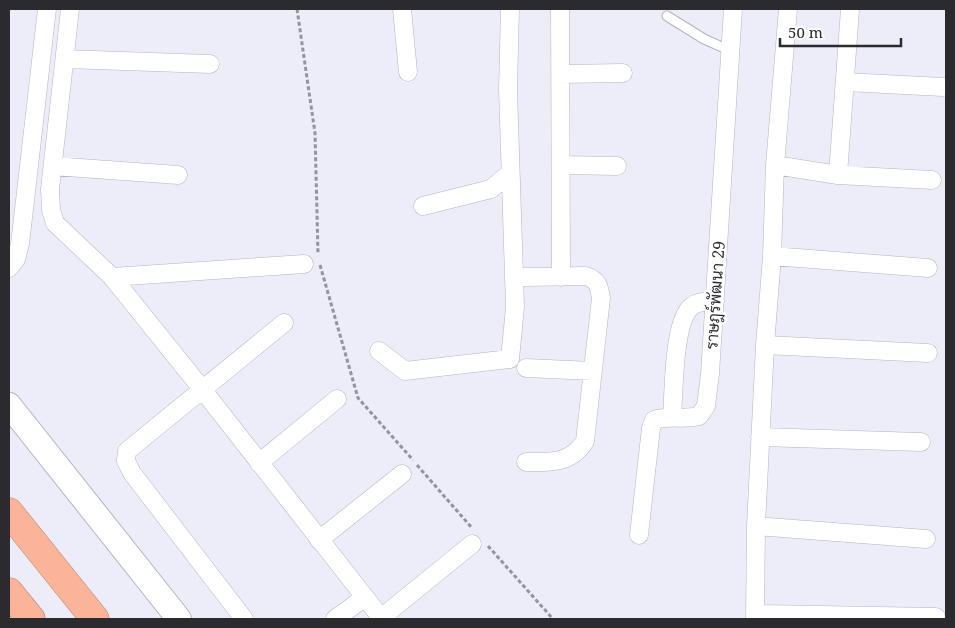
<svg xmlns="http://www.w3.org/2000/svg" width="955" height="628" viewBox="0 0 955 628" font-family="'Noto Serif',Sarabun,serif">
  <rect width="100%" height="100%" fill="#ecedf8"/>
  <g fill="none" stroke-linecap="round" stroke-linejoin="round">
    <defs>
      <path id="service" d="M 667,16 L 704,39 L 731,51"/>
      <path id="minor" d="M 70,9 L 50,189 L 51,210 L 55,223 L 112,277 L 202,389 L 382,619
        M 402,9 L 408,72
        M 560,9 L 561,277
        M 65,59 L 210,64
        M 561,74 L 623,73
        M 845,82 L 943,87
        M 561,165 L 617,166
        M 775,165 L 838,175 L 932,180
        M 53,166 L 178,175
        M 838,175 L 850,9
        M 423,206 L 491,189 L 510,173
        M 772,256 L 928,268
        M 9,268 L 16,259 L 20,244 L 47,9
        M 112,277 L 304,264
        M 525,277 L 586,276 C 598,280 599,286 601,298 L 585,441 C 571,464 550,462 526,462
        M 765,345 L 928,353
        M 379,351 L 405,371 L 510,359 L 515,307 L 508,89 L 510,9
        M 526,368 L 593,371
        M 672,417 C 674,393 673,320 692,306 C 698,301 707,302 715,301
        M 760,437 L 921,442
        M 259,463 L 337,399
        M 756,526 L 926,539
        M 639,535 L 651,428 L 654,420 C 670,415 684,420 699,416 L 706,406 L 710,374 L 733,9
        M 319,540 L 402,474
        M 756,614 L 936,617
        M 381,618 L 472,544
        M 244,619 L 132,473 L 126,461 L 127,451 L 284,323
        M 335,619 L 364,598
        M 755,619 L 756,526 L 765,345 L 772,256 L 775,165 L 788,9"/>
      <path id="secondary" d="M 9,405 L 179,619"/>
      <path id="motorway" d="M 9,512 L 95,619
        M 9,592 L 31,619"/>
    </defs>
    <use href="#service" stroke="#b3b4bf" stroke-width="11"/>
    <use href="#minor" stroke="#b3b4bf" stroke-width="19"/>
    <use href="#secondary" stroke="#b3b4bf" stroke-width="26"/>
    <use href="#motorway" stroke="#b28474" stroke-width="29"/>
    <path stroke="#94949c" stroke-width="3" stroke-dasharray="4 2.5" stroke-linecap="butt" d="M 297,9 L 315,133 L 318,254
      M 320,265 L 358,398 L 413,460
      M 417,465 L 472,528
      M 488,546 L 553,619"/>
    <use href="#service" stroke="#fff" stroke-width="9"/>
    <use href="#minor" stroke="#fff" stroke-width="18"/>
    <use href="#secondary" stroke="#fff" stroke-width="24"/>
    <use href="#motorway" stroke="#fbb499" stroke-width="28"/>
  </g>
  <g text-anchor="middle" stroke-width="5" stroke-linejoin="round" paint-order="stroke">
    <g font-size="16" fill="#2a2a2f" stroke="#fff">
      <text transform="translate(715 295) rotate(-86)" y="6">ราษฎร์พัฒนา 29</text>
    </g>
  </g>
  <rect width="955" height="628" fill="none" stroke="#2a2a2f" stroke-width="20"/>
  <path d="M780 38v8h121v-8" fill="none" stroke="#2a2a2f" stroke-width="2.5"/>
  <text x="788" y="38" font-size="15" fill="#2a2a2f" stroke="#ffffff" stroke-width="4" paint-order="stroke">50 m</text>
</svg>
